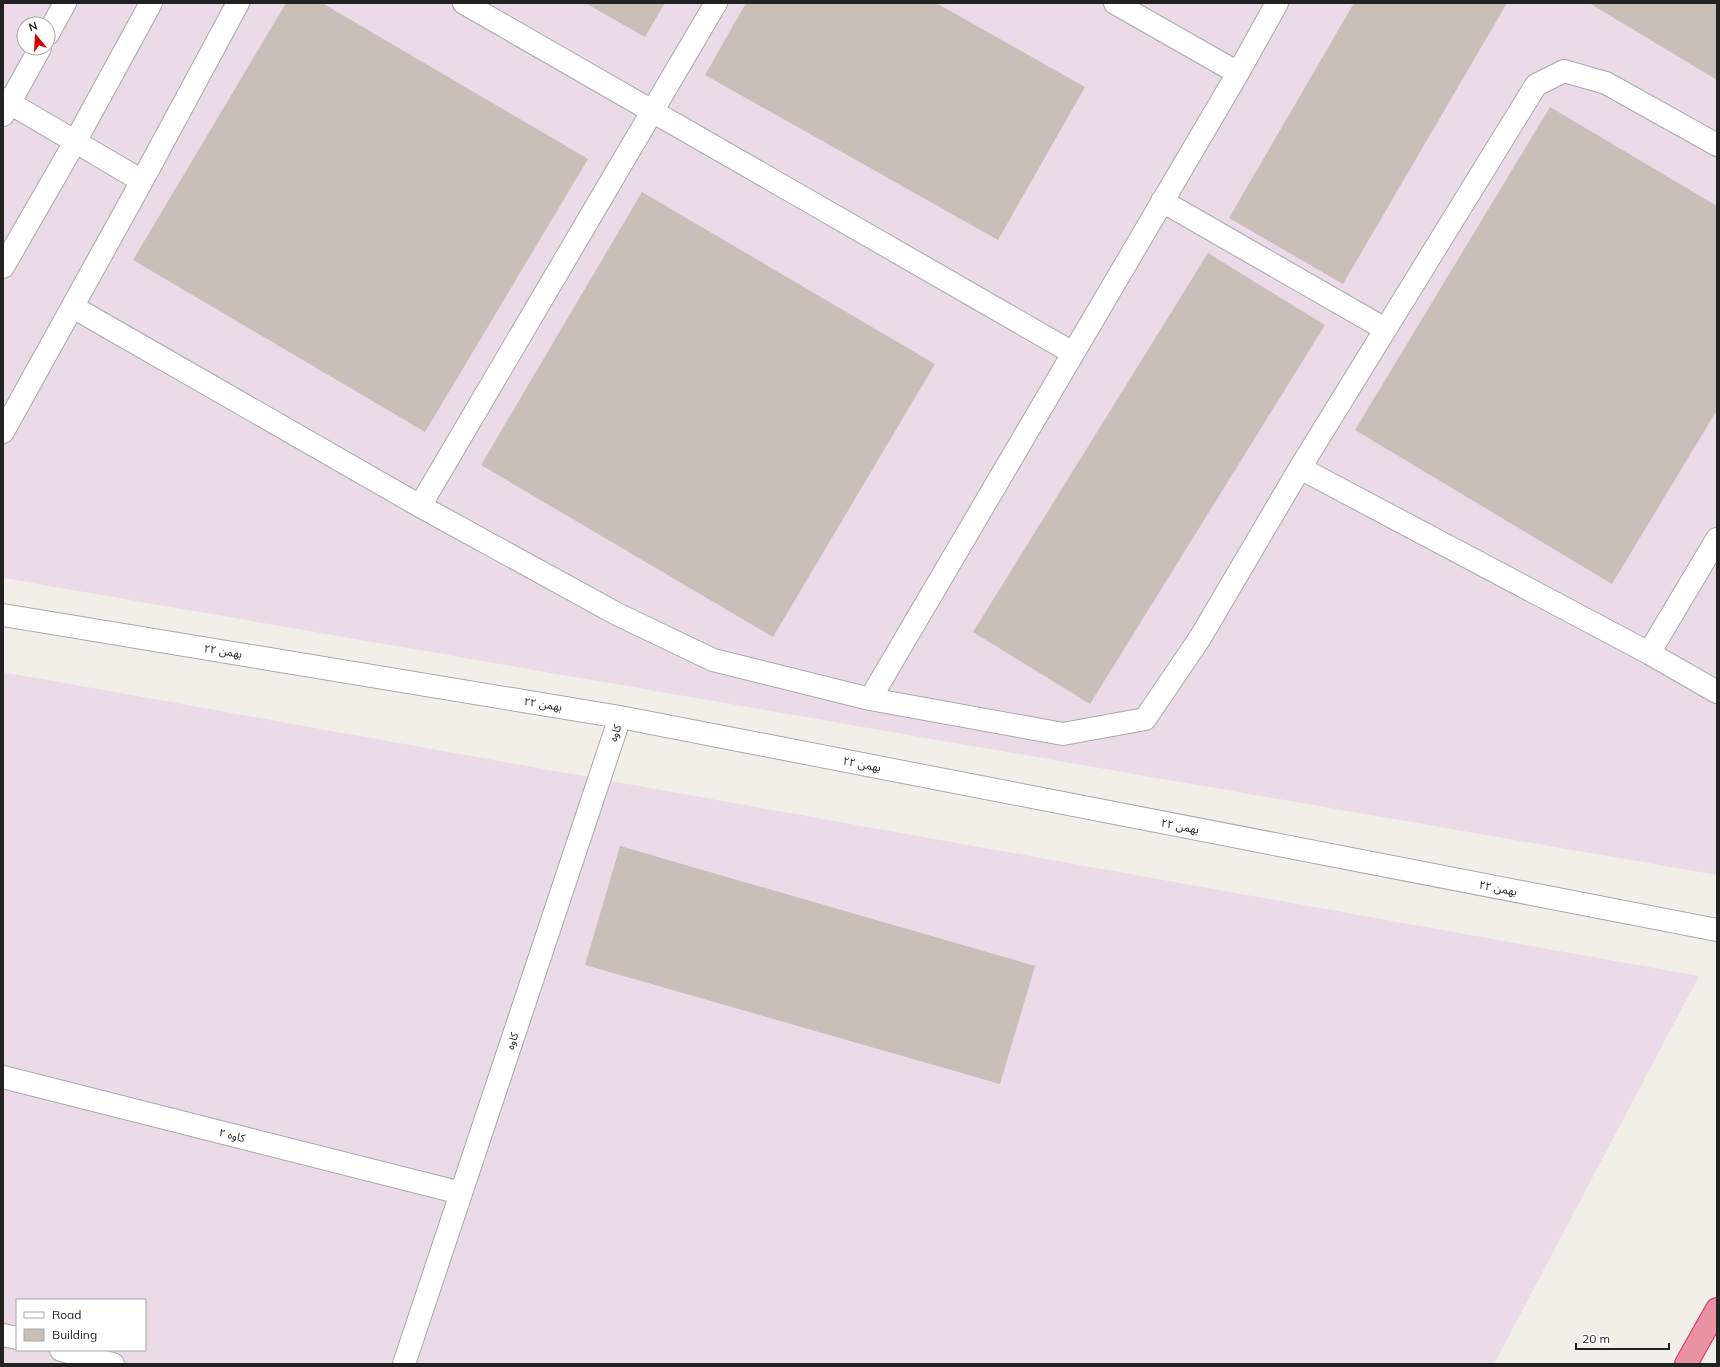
<svg xmlns="http://www.w3.org/2000/svg" width="1720" height="1367" viewBox="0 0 1720 1367" font-family="Mulish,'Noto Sans Arabic',sans-serif">
  <rect width="100%" height="100%" fill="#f2efe9"/>
  <path fill="#ebdbe8" fill-rule="evenodd" d="M 3,3 L 1717,3 L 1717,875 L 3,578 ZM 24,24 L 48,24 L 48,48 L 24,48 Z
    M 3,672 L 1699,976 L 1494,1364 L 3,1364 ZM 17,1300 L 145,1300 L 145,1350 L 17,1350 Z"/>
  <path fill="#c7bfb8" d="M 286,3 L 322,3 L 588,159 L 425,432 L 133,260 Z
    M 585,3 L 665,3 L 645,37 Z
    M 746,3 L 936,3 L 1085,87 L 998,240 L 705,75 Z
    M 1354,3 L 1507,3 L 1343,284 L 1229,218 Z
    M 1589,3 L 1717,3 L 1717,80 Z
    M 1550,107 L 1717,206 L 1717,410 L 1612,584 L 1355,430 Z
    M 642,192 L 935,364 L 773,637 L 481,465 Z
    M 1208,253 L 1325,325 L 1090,704 L 973,632 Z
    M 620,846 L 1035,966 L 1000,1084 L 585,965 Z"/>
  <g fill="none" stroke-linecap="round" stroke-linejoin="round">
    <defs>
      <path id="minor" d="M 464,3 L 1073,353
        M 1115,3 L 1238,73 L 1277,3
        M 48,34 L 65,3
        M 3,99 L 142,181
        M 3,115 L 40,48
        M 1162,201 L 1385,329
        M 3,267 L 75,142 L 151,3
        M 73,307 L 420,506 L 617,614 L 713,660 L 870,699 L 1063,734 L 1145,719 L 1200,638 L 1300,468 L 1536,85 L 1564,71 L 1606,83 L 1717,145
        M 3,432 L 142,181 L 238,3
        M 1300,468 L 1649,653 L 1717,692
        M 420,506 L 716,3
        M 3,615 L 620,717 L 1717,930
        M 1649,653 L 1717,539
        M 870,699 L 1238,73
        M 3,1077 L 461,1193
        M 3,1335 L 17,1338
        M 61,1350 L 113,1364
        M 404,1364 L 620,717"/>
      <path id="highway" d="M 1686,1364 L 1717,1309"/>
    </defs>
    <use href="#minor" stroke="#a9a9a9" stroke-width="24"/>
    <use href="#highway" stroke="#dc2a67" stroke-width="24"/>
    <use href="#minor" stroke="#fff" stroke-width="22"/>
    <use href="#highway" stroke="#e892a2" stroke-width="22"/>
  </g>
  <g text-anchor="middle" stroke-width="4" stroke-linejoin="round" paint-order="stroke">
    <g font-size="11" fill="#222" stroke="#fff">
      <text transform="translate(223 651) rotate(9)" y="4">۲۲ بهمن</text>
      <text transform="translate(543 704) rotate(9)" y="4">۲۲ بهمن</text>
      <text transform="translate(615 733) rotate(-72)" y="4">کاوه</text>
      <text transform="translate(862 764) rotate(11)" y="4">۲۲ بهمن</text>
      <text transform="translate(1180 826) rotate(11)" y="4">۲۲ بهمن</text>
      <text transform="translate(1498 888) rotate(11)" y="4">۲۲ بهمن</text>
      <text transform="translate(512 1041) rotate(-72)" y="4">کاوه</text>
      <text transform="translate(232 1135) rotate(14)" y="4">کاوه ۲</text>
    </g>
  </g>
  <rect width="1720" height="1367" fill="none" stroke="#222222" stroke-width="8"/>
  <rect x="16" y="1299" width="130" height="52" fill="#ffffff" stroke="#a7a7a7"/>
  <rect x="24" y="1312" width="20" height="6" fill="#ffffff" stroke="#a7a7a7"/>
  <text x="52" y="1319" font-size="12" fill="#222222">Road</text>
  <rect x="24" y="1329" width="20" height="12" fill="#c7bfb8" stroke="#a7a7a7"/>
  <text x="52" y="1339" font-size="12" fill="#222222">Building</text>
  <g transform="translate(36 36) rotate(342)"><circle r="19" fill="#ffffff" stroke="#a7a7a7"/>
  <path d="M0-3L7 15L0 10L-7 15Z" fill="#d40000"/>
  <text y="-6" font-size="11" font-weight="bold" text-anchor="middle" fill="#222222">N</text>
  </g>
  <path d="M1576 1343v6h93v-6" fill="none" stroke="#222222" stroke-width="2"/>
  <text x="1582" y="1343" font-size="12" fill="#222222" stroke="#ffffff" stroke-width="3" paint-order="stroke">20 m</text>
</svg>
